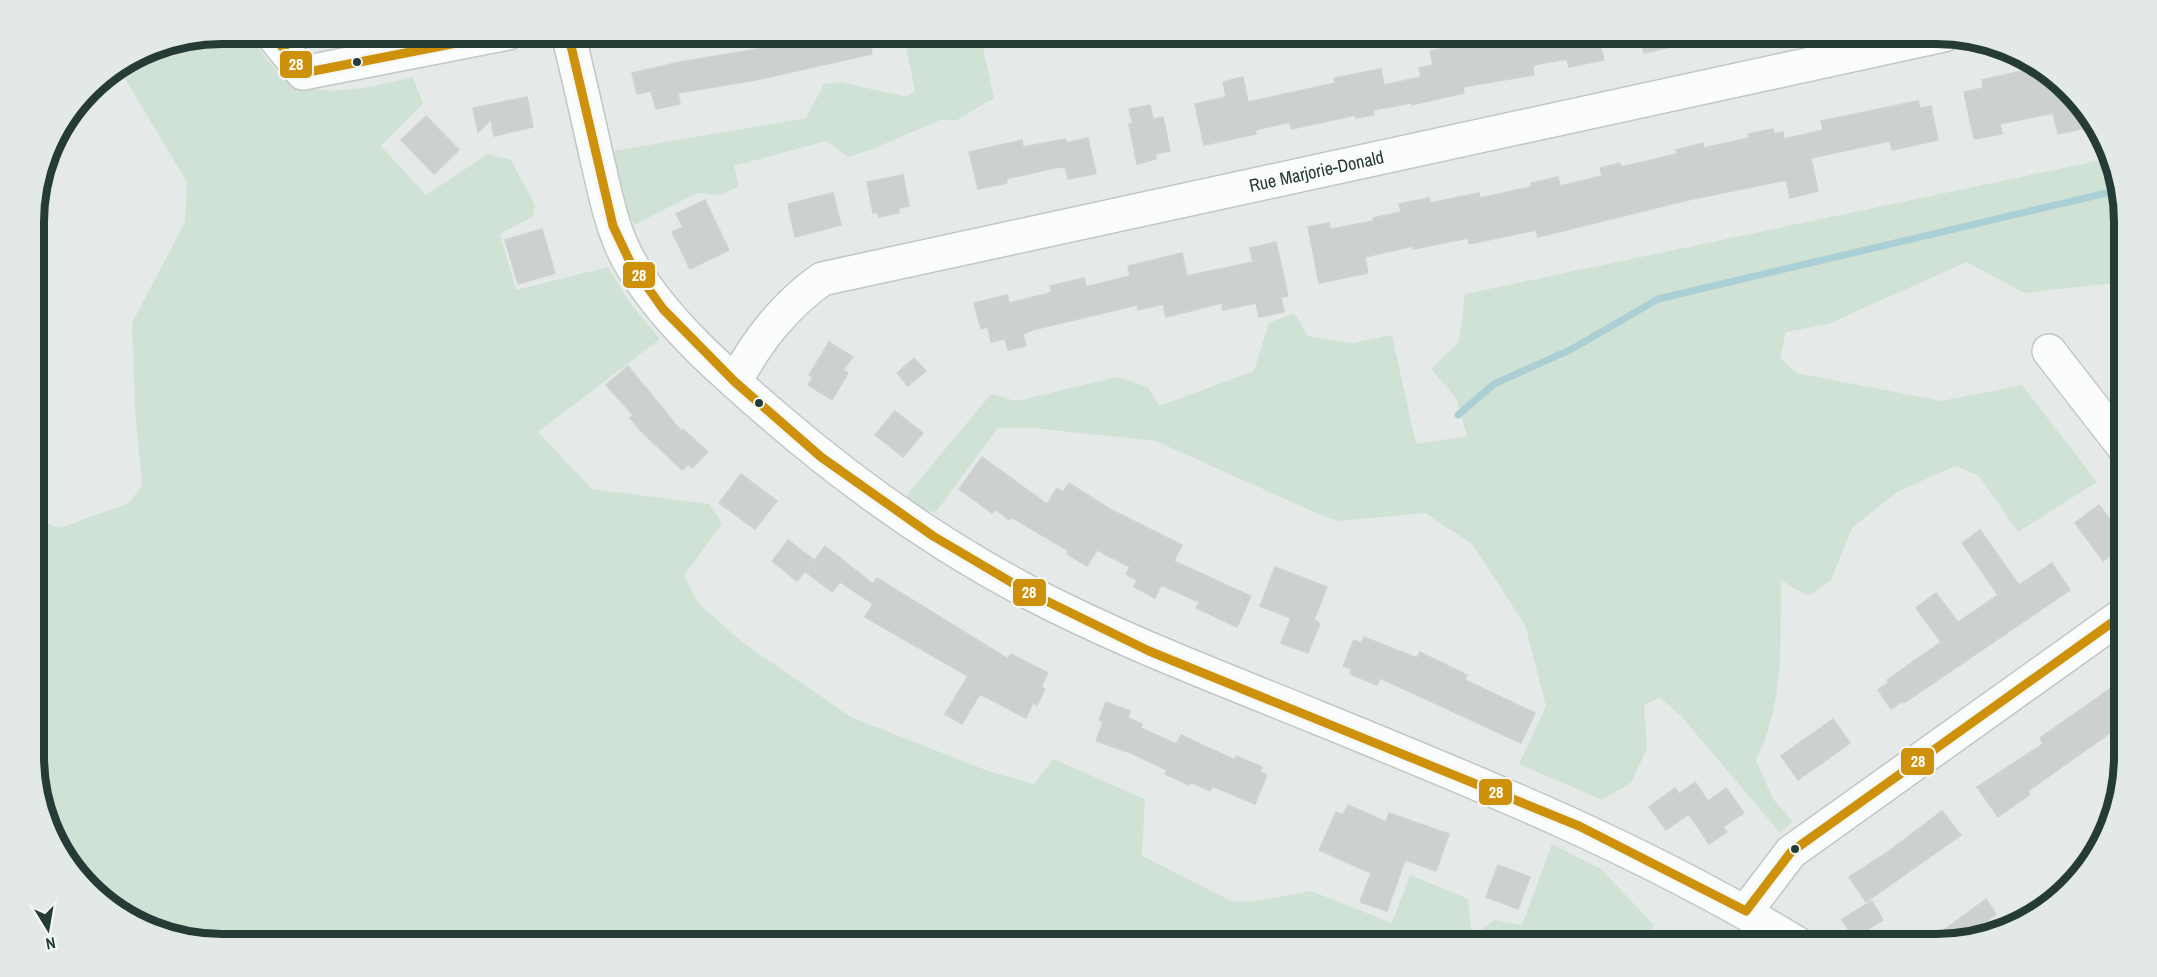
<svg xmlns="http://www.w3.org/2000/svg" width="2157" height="977" viewBox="0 0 2157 977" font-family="'Archivo Narrow',sans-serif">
  <rect width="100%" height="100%" fill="#e5eae8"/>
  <path fill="#d0e2d5" d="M 222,33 L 247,33 C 258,46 267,62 279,73 C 311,104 376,86 413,77 L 423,104 L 381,146 L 426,195 L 488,154 L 511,160 L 535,205 L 533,216 L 500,234 L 516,290 L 608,267 L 630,303 L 660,339 L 538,432 L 592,489 L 709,504 L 722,523 L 684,576 L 698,603 L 742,642 L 851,717 L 988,771 L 1034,784 L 1053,759 L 1145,799 L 1142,856 L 1231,901 L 1249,902 L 1311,891 L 1392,923 L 1410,875 L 1468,899 L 1472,936 L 1495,920 L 1522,925 L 1552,844 L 1601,869 L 1654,925 L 1646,944 L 222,944 L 149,930 L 72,871 L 35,780 L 34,519 L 60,528 L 129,503 L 142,485 L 135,408 L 132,323 L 185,222 L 187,182 L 118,67 L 150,47 Z
    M 903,33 L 980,33 L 994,98 L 957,120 L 940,120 L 875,148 L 848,157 L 826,141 L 734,166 L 739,186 L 721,195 L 697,193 L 634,225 L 624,205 L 614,151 L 806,118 L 824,84 L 840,82 L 907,97 L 915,90 Z
    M 2106,159 L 2122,197 L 2123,282 L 2024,293 L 1967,262 L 1828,324 L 1786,332 L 1780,358 L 1797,373 L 1941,401 L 2022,385 L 2097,482 L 2018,532 L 1979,476 L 1955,466 L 1897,492 L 1852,528 L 1831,580 L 1808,596 L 1781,580 C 1780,643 1785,702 1756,760 L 1773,799 L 1793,821 L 1780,833 L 1682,717 L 1659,697 L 1644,706 L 1647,748 L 1632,782 L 1602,800 L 1519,764 L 1546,706 L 1525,625 L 1472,544 L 1425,513 L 1340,521 L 1325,517 L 1156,441 L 1033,428 L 998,428 L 936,512 L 922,510 L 906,496 L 991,394 L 1016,401 L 1117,377 L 1148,387 L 1159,406 L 1254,371 L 1269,323 L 1294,313 L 1308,336 L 1353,343 L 1392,335 L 1416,444 L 1467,436 L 1456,398 L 1431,369 L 1459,342 L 1465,294 Z"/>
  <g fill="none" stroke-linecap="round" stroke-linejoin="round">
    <path stroke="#aacfd4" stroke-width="7" d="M 1458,415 L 1494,384 L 1572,349 L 1658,299 L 2119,190"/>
  </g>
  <path fill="#ccd1cf" stroke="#ced3d1" stroke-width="1.5" d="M 823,33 L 868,33 L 872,54 L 756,80 L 678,93 L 680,104 L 656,109 L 651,91 L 637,94 L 632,73 L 680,62 L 770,47 L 770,44 Z
    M 1478,33 L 1526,33 L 1529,47 L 1563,40 L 1562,33 L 1598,33 L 1604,60 L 1569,67 L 1567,59 L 1533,65 L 1534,75 L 1463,87 L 1464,93 L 1412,105 L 1411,103 L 1373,110 L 1374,115 L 1356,118 L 1356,115 L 1291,129 L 1290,122 L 1255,130 L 1256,134 L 1204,145 L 1195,104 L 1226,97 L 1223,82 L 1243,77 L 1248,102 L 1335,83 L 1334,78 L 1381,69 L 1384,85 L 1421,77 L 1419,68 L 1433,65 L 1430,51 L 1479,40 Z
    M 1639,33 L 1698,33 L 1699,41 L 1644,53 Z
    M 2035,68 L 2085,107 L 2093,126 L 2058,134 L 2053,113 L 2000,124 L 2002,134 L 1974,139 L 1964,92 L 1983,88 L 1982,80 Z
    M 527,97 L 533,127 L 494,136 L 491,120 L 478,132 L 473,108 Z
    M 1918,101 L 1920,108 L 1931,106 L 1938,140 L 1892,150 L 1890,141 L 1811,158 L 1818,191 L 1790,198 L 1786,180 L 1688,200 L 1538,237 L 1536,230 L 1469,244 L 1468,238 L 1413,249 L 1413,246 L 1365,257 L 1368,273 L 1319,283 L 1308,227 L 1329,223 L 1330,229 L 1374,221 L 1373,218 L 1401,212 L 1399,204 L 1429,198 L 1430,203 L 1479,193 L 1480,198 L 1531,187 L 1531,183 L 1558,177 L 1560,186 L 1602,176 L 1600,168 L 1620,163 L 1621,167 L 1677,154 L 1676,150 L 1703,143 L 1704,148 L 1749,138 L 1748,134 L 1773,129 L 1774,134 L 1783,132 L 1784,139 L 1823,130 L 1821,121 Z
    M 1150,105 L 1153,119 L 1163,117 L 1170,151 L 1155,154 L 1156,159 L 1137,164 L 1129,124 L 1133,124 L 1129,109 Z
    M 426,116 L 459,150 L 434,174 L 401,140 Z
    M 1088,138 L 1096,174 L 1068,179 L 1065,167 L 1054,168 L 1006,179 L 1007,183 L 978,189 L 969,152 L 1022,140 L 1023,147 L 1065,139 L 1066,143 Z
    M 903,175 L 909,206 L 899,208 L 899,213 L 879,217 L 878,212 L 873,213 L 867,182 Z
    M 833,193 L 841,225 L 795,237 L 788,204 Z
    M 705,200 L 729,250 L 690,269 L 672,232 L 683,227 L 676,214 Z
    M 542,229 L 555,273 L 518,284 L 505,240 Z
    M 1276,242 L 1288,296 L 1281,297 L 1284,312 L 1259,317 L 1256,303 L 1223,310 L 1222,303 L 1166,317 L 1163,304 L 1138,310 L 1137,305 L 1032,330 L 1023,334 L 1026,346 L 1008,350 L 1005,339 L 991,342 L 988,327 L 981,329 L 974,303 L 1007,295 L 1009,303 L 1046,294 L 1052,292 L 1050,286 L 1084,278 L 1086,287 L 1130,276 L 1128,266 L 1182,253 L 1187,276 L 1253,262 L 1250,248 Z
    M 829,342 L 853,357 L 843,370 L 848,373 L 832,400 L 808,385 L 813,377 L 809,375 Z
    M 914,358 L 926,371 L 908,386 L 897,373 Z
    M 628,366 L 681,431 L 683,429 L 708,452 L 692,468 L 688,464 L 682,470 L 642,432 L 630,418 L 633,415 L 606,385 Z
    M 895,411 L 923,433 L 903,457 L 875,435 Z
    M 982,457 L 1047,504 L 1057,488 L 1063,492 L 1069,483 L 1108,508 L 1182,545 L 1174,561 L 1251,596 L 1237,627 L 1196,608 L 1199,602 L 1161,585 L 1155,598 L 1134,587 L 1137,580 L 1126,574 L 1130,567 L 1097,550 L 1087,566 L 1067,554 L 1069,551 L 1011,517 L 1009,520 L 995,509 L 992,513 L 959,489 Z
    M 741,474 L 777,501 L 755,529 L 719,503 Z
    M 2099,505 L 2123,537 L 2123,546 L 2103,561 L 2075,523 Z
    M 1980,530 L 2019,585 L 2052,563 L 2070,590 L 1904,703 L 1903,701 L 1891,709 L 1878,690 L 1889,682 L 1887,680 L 1941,642 L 1916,608 L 1936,593 L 1958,622 L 1998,595 L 1962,543 Z
    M 788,540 L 814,560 L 797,581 L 772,561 Z
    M 825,546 L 873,584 L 877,578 L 1008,659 L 1011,654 L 1048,673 L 1041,687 L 1045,689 L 1037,705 L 1033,703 L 1026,718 L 980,694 L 962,724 L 945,714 L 968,676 L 865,617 L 873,604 L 840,582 L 832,592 L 806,572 Z
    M 1275,567 L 1327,587 L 1314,620 L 1320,623 L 1308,653 L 1281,643 L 1291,618 L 1260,606 Z
    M 1364,637 L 1417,658 L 1420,652 L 1467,675 L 1465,680 L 1535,713 L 1521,743 L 1380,678 L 1377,685 L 1350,674 L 1352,669 L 1343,666 L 1354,640 L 1361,643 Z
    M 2124,679 L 2124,723 L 2028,791 L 2030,794 L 1998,817 L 1977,787 L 2043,744 L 2040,738 Z
    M 1106,702 L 1130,711 L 1128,718 L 1142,724 L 1141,728 L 1176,744 L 1181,735 L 1235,760 L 1236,756 L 1262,767 L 1260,772 L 1267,775 L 1255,804 L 1212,786 L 1210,791 L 1190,782 L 1189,785 L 1165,774 L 1167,770 L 1131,753 L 1096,741 L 1103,722 L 1099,720 Z
    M 1833,719 L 1850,743 L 1798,780 L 1781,756 Z
    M 1695,782 L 1708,801 L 1726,788 L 1744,813 L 1723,827 L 1727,832 L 1709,844 L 1689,814 L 1666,830 L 1649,807 L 1675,788 L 1679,794 Z
    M 1348,805 L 1386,822 L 1389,813 L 1449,834 L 1436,871 L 1405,860 L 1387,911 L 1360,902 L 1371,873 L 1319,850 L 1336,812 L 1343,815 Z
    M 1942,811 L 1961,835 L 1866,902 L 1849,877 L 1885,854 Z
    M 1498,865 L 1530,877 L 1518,909 L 1486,897 Z
    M 1986,899 L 1996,914 L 1969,936 L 1947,944 L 1925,944 Z
    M 1872,901 L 1883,920 L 1853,938 L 1842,919 Z"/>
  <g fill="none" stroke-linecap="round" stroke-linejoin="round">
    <defs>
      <g id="minor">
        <path d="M 271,33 L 303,73 L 508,33"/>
        <path d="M 568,33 C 578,75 588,117 597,159 C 606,196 612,233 632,266 C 668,325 724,373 776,418 C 853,484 937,544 1028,592 C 1122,641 1218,677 1316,717 C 1481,784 1647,851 1798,944"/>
        <path d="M 2049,351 L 2123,446"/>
        <path id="s1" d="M 735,382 C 757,341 783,307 822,279 L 1944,35"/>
        <path d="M 1746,911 L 1791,852 L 2124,614"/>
      </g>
    </defs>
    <use href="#minor" stroke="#c2c7c5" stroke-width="36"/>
    <use href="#minor" stroke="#fbfcfc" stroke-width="33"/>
    <defs>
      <path id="bus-1" d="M 271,33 L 303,73 L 508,33
        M 568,33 L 613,226 L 631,264 L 663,309 L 735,382 L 821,457 L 933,536 L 1026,591 L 1149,651 L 1579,826 L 1746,911 L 1791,852 L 2124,614"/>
    </defs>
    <use href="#bus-1" stroke="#f3f8f6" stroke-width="14"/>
    <use href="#bus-1" stroke="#cd910b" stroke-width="9"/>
  </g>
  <g fill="#253b35" stroke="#f3f8f6" stroke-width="2">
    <circle cx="357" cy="62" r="5"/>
    <circle cx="759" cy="403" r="5"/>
    <circle cx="1795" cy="849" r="5"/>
  </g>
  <g text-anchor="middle" stroke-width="4.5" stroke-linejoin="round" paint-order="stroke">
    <g font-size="18" fill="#253b35" stroke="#f3f8f6">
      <text dy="6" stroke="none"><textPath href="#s1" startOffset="642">Rue Marjorie-Donald</textPath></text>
    </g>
  </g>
  <path d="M0 0H2157V977H0ZM222 44H1936A178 178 0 0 1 2114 222V756A178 178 0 0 1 1936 934H222A178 178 0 0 1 44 756V222A178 178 0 0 1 222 44Z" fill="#e3e9e7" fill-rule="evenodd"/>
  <path fill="none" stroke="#253b35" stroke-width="8" d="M222 44H1936A178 178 0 0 1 2114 222V756A178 178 0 0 1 1936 934H222A178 178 0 0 1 44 756V222A178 178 0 0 1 222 44Z"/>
  <g stroke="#f3f8f6" stroke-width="2">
    <rect x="279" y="50" width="34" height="29" rx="6" fill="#cd910b"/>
    <rect x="622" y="261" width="34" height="28" rx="6" fill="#cd910b"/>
    <rect x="1012" y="578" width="35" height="29" rx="6" fill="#cd910b"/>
    <rect x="1900" y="747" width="35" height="29" rx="6" fill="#cd910b"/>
    <rect x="1478" y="778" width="35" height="28" rx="6" fill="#cd910b"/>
  </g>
  <g font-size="16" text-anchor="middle" font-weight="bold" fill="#fff">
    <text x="296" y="70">28</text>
    <text x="639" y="281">28</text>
    <text x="1029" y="598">28</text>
    <text x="1918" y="767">28</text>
    <text x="1496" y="798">28</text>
  </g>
  <g transform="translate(48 929) rotate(169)" stroke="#f3f8f6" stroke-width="4.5" paint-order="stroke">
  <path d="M0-4.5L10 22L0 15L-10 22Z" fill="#253b35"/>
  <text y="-9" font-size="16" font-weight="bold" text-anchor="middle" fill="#253b35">N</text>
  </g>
</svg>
